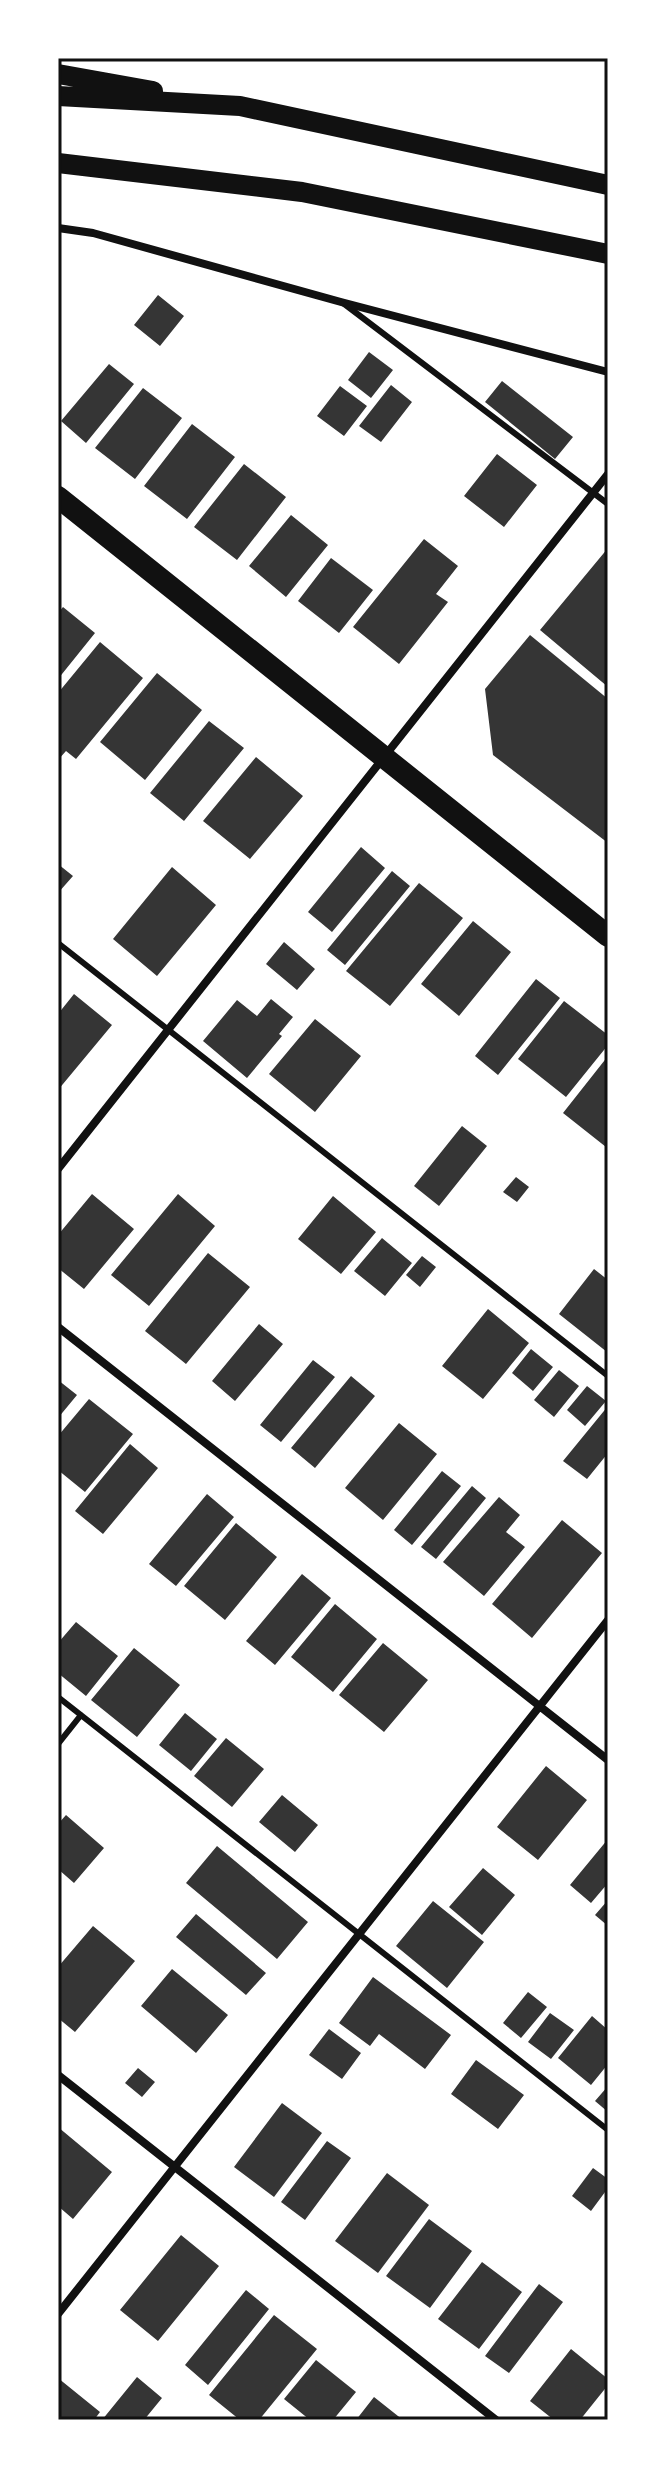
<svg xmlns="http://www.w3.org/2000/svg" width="666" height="2478" viewBox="0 0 666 2478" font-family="Arial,sans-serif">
  <rect width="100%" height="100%" fill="#fff"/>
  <path fill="#353535" d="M 158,295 L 184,316 L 160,346 L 134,325 Z
    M 369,352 L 393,370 L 371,398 L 348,380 Z
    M 109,364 L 134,384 L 86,443 L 61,421 Z
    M 502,381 L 573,437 L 555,459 L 485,402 Z
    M 391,385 L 412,402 L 381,442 L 359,426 Z
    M 340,386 L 367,406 L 344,436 L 317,416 Z
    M 143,388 L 182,418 L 135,479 L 95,448 Z
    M 192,424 L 235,457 L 187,519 L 144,486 Z
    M 497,454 L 537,485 L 504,527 L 464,496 Z
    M 244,464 L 286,497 L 237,560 L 194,527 Z
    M 291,515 L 328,545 L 286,597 L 249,566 Z
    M 424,539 L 458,566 L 436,594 L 448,602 L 399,664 L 353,627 Z
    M 608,548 L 608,687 L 540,630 Z
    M 331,558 L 373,590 L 339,633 L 298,601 Z
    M 63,607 L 95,633 L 58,679 L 58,613 Z
    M 530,635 L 608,699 L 608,843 L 493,755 L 485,689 Z
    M 100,642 L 143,678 L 76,759 L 66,751 L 58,760 L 58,693 Z
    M 157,673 L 202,710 L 145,780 L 100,742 Z
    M 209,721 L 244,748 L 184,821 L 150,793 Z
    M 256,757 L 303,796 L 250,859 L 203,821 Z
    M 361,847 L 385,868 L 332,932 L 308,912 Z
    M 58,864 L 73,876 L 58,893 Z
    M 172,867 L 216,905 L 157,976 L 113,939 Z
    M 392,871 L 410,886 L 345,965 L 327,950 Z
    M 419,883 L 463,918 L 390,1006 L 346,971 Z
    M 473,921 L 511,952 L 459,1016 L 421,984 Z
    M 284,942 L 315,969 L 297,990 L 266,964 Z
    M 536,979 L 560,998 L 498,1075 L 475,1056 Z
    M 74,994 L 112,1025 L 58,1090 L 58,1014 Z
    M 271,999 L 293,1017 L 279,1034 L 282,1036 L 247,1078 L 203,1041 L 237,1000 L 257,1016 Z
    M 564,1001 L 608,1035 L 608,1045 L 566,1097 L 518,1059 Z
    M 315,1019 L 361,1056 L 315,1112 L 269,1074 Z
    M 608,1056 L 608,1144 L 606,1147 L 563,1113 Z
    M 462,1126 L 487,1146 L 439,1206 L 414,1186 Z
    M 516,1177 L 529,1187 L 517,1202 L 503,1192 Z
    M 92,1194 L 134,1229 L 84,1289 L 58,1268 L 58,1235 Z
    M 178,1194 L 215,1226 L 149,1306 L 111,1275 Z
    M 333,1196 L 376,1232 L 341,1274 L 298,1239 Z
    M 382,1238 L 412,1263 L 385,1296 L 354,1271 Z
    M 208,1253 L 250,1287 L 186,1364 L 145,1331 Z
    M 422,1256 L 436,1267 L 420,1287 L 406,1275 Z
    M 594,1269 L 608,1280 L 607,1352 L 559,1314 Z
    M 488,1309 L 529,1343 L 483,1399 L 442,1366 Z
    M 259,1324 L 283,1344 L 235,1401 L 212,1381 Z
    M 531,1349 L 553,1367 L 533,1391 L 512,1373 Z
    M 313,1360 L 335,1377 L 281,1442 L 260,1425 Z
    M 559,1370 L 579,1386 L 554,1417 L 534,1400 Z
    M 351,1376 L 375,1396 L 315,1468 L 291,1448 Z
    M 58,1380 L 77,1395 L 58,1418 Z
    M 587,1386 L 606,1401 L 585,1426 L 567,1410 Z
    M 89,1399 L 133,1434 L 85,1492 L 58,1470 L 58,1436 Z
    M 608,1406 L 608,1453 L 587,1479 L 563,1461 Z
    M 399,1423 L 437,1454 L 383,1520 L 345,1488 Z
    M 130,1444 L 158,1468 L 103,1534 L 75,1511 Z
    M 442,1471 L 461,1486 L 412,1545 L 394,1530 Z
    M 472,1486 L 486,1498 L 436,1559 L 421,1547 Z
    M 207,1494 L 234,1517 L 176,1586 L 149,1564 Z
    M 499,1497 L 520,1515 L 506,1532 L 525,1547 L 484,1596 L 443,1562 Z
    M 562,1520 L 602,1553 L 532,1638 L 492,1604 Z
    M 236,1523 L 277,1557 L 225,1620 L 184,1586 Z
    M 302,1574 L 331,1598 L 275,1665 L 246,1641 Z
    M 335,1604 L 377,1639 L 333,1692 L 291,1657 Z
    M 76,1622 L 118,1656 L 86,1696 L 58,1673 L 58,1643 Z
    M 383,1643 L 428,1680 L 384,1732 L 339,1695 Z
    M 134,1648 L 180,1685 L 137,1737 L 91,1700 Z
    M 185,1713 L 217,1739 L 191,1771 L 159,1745 Z
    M 226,1738 L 264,1769 L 232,1807 L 194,1776 Z
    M 546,1766 L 587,1800 L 538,1860 L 497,1827 Z
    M 282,1795 L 318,1825 L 295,1852 L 259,1822 Z
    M 66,1815 L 104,1848 L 74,1883 L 58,1869 L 58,1824 Z
    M 608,1839 L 608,1883 L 591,1903 L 570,1885 Z
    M 217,1846 L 308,1922 L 277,1959 L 186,1883 Z
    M 483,1868 L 515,1895 L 482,1935 L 449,1907 Z
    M 608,1900 L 608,1926 L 595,1915 Z
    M 433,1901 L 484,1942 L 447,1988 L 396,1946 Z
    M 196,1914 L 266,1973 L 246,1995 L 176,1937 Z
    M 93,1926 L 135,1961 L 75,2032 L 58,2018 L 58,1967 Z
    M 172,1969 L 228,2015 L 196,2053 L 141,2006 Z
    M 373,1977 L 451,2035 L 425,2069 L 379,2034 L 370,2046 L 339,2023 Z
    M 528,1992 L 547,2007 L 521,2038 L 503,2023 Z
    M 550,2013 L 574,2030 L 551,2059 L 528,2042 Z
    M 592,2016 L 608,2030 L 608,2064 L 591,2085 L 558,2058 Z
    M 329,2029 L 361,2053 L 342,2079 L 309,2055 Z
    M 476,2060 L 524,2095 L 498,2129 L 451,2094 Z
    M 138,2068 L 155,2082 L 142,2097 L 125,2083 Z
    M 608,2086 L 608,2112 L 595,2101 Z
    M 282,2103 L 322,2133 L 274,2197 L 234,2167 Z
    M 58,2127 L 112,2172 L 73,2219 L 58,2206 Z
    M 327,2141 L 351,2158 L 305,2220 L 281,2202 Z
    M 593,2168 L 608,2179 L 608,2188 L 591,2211 L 572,2196 Z
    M 387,2173 L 429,2205 L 378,2273 L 335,2241 Z
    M 429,2219 L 472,2251 L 430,2308 L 386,2276 Z
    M 181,2235 L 219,2266 L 158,2341 L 120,2310 Z
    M 482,2262 L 522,2292 L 479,2349 L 438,2319 Z
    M 539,2284 L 563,2302 L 509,2373 L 485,2356 Z
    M 246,2290 L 269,2309 L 208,2385 L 185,2365 Z
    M 274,2315 L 317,2349 L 259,2420 L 240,2420 L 209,2395 Z
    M 571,2349 L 608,2379 L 608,2385 L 580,2420 L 554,2420 L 530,2401 Z
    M 316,2360 L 356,2392 L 333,2420 L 310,2420 L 284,2399 Z
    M 137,2377 L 162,2398 L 144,2420 L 102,2420 Z
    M 58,2378 L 100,2412 L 94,2420 L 58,2420 Z
    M 374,2397 L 403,2420 L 356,2420 Z"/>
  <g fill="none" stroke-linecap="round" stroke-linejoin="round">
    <path stroke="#111" stroke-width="6" d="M 343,303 L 608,504
      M 58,943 L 608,1376
      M 58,1697 L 608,2130
      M 58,1744 L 81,1715"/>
    <path stroke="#111" stroke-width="8" d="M 58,228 L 93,233 L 341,302 L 608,372
      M 58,1169 L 608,474
      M 58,1327 L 608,1760
      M 58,2075 L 496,2420
      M 58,2314 L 608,1620"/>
    <path stroke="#111" stroke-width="20" d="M 58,74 L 153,91
      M 58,96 L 240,106 L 608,185
      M 58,163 L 302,192 L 608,254"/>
    <path stroke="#111" stroke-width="22" d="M 58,497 L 608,936"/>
  </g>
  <rect width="666" height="2478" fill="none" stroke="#ffffff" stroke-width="120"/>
  <rect x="60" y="60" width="546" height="2358" fill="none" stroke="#111" stroke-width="3"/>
</svg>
